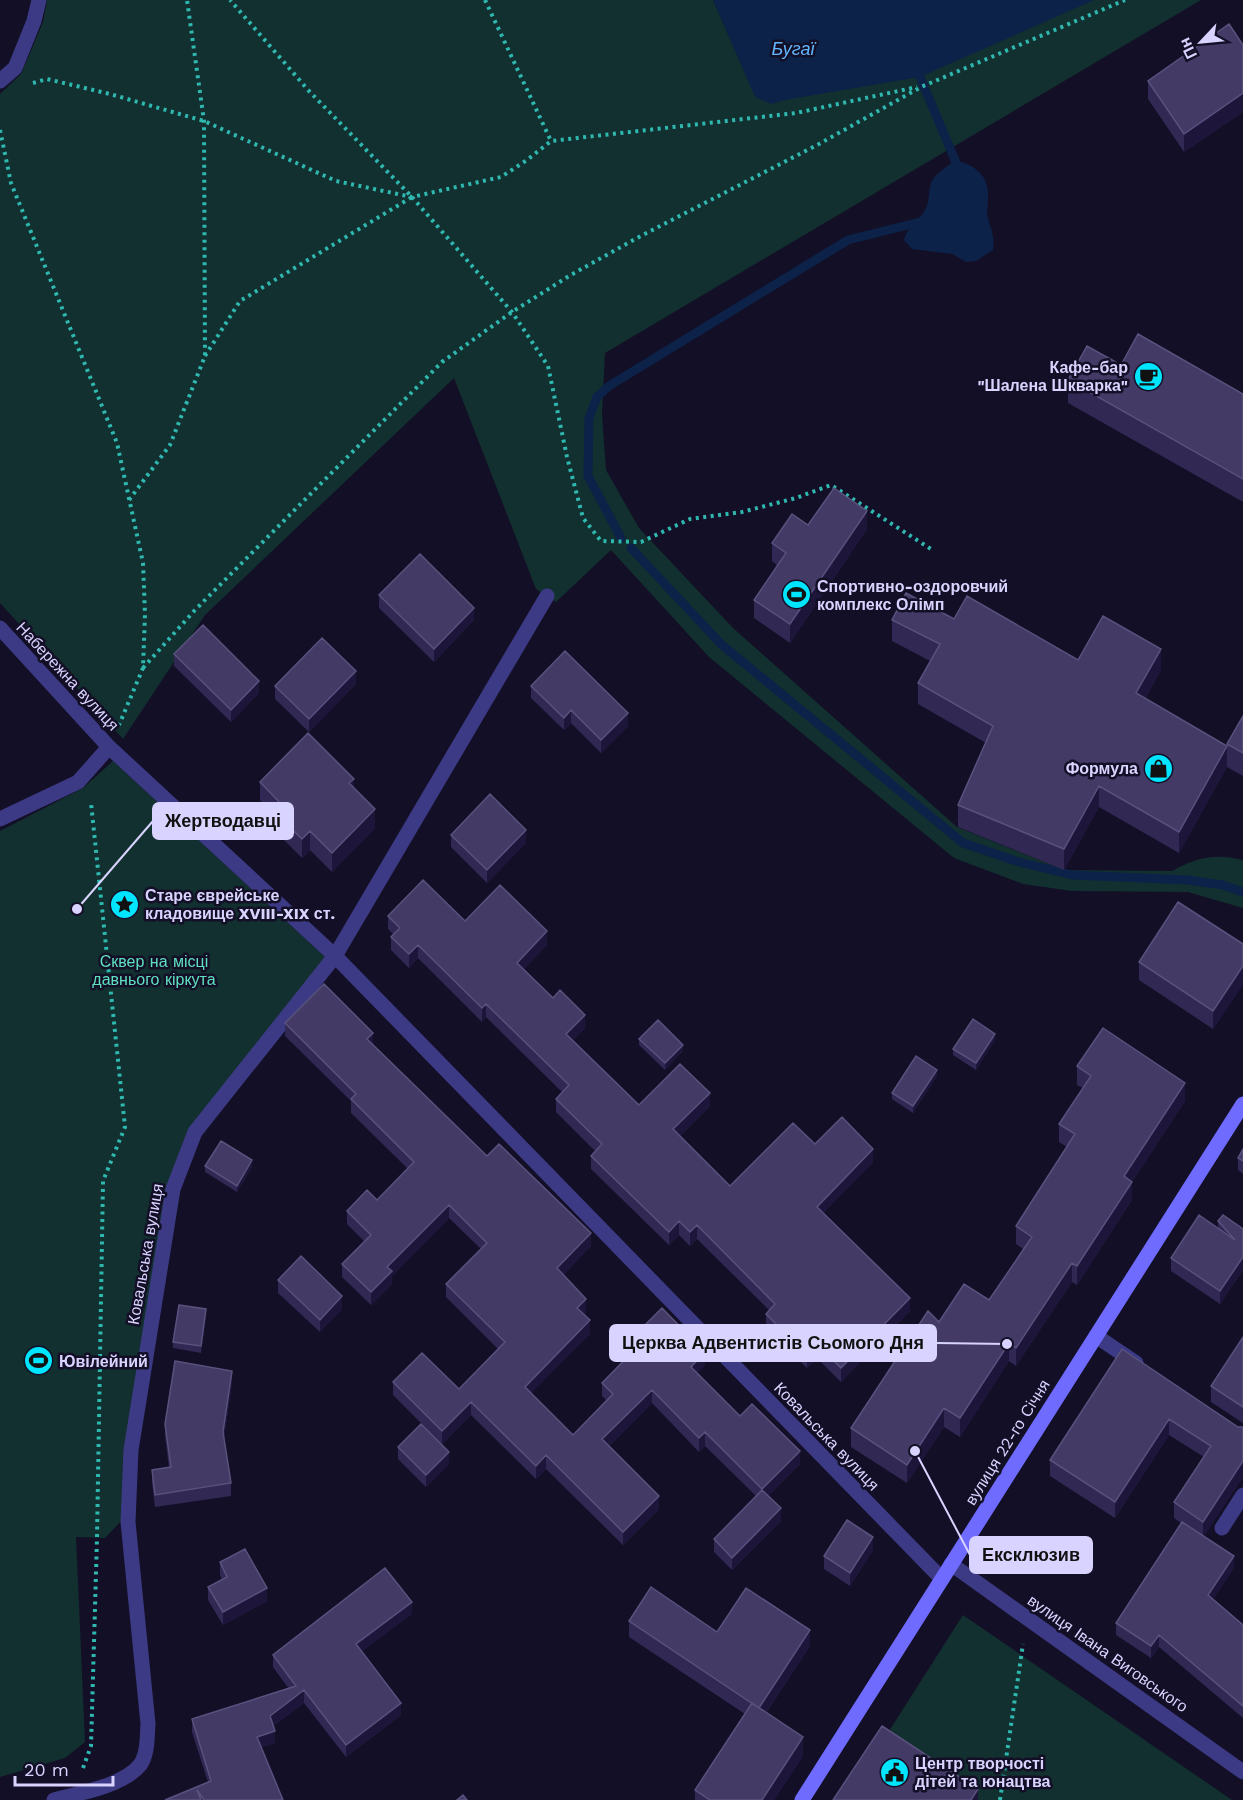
<svg xmlns="http://www.w3.org/2000/svg" width="1243" height="1800" viewBox="0 0 1243 1800" font-family="'Work Sans',sans-serif">
  <rect width="100%" height="100%" fill="#130f26"/>
  <path fill="#12302f" d="M 47,0 L 713,0 L 745,72 L 875,0 L 1201,0 L 605,353 L 602,414 L 606,470 L 639,528 L 733,628 L 957,827 L 1064,870 L 1172,871 C 1196,857 1216,853 1243,860 L 1243,908 L 1188,892 L 1072,891 L 1023,884 L 954,858 L 709,657 L 611,550 L 556,602 L 536,589 L 454,378 L 205,615 L 123,739 L 0,603 L 0,94 L 21,74 L 43,22 Z
    M 113,761 L 326,958 L 191,1129 L 123,1519 L 105,1538 L 76,1537 L 85,1742 L 65,1758 L 0,1777 L 0,831 L 83,788 Z
    M 963,1615 L 1232,1800 L 845,1800 Z"/>
  <path fill="#0c2248" d="M 713,0 L 1094,0 L 920,77 L 785,100 L 771,104 L 755,97 Z
    M 955,160 C 975,165 990,176 988,199 C 988,205 986,212 988,218 C 991,231 995,235 993,250 L 976,261 L 966,262 L 952,254 L 912,249 L 904,240 C 907,227 918,222 925,210 C 930,201 928,192 931,183 C 935,173 947,167 955,160 Z"/>
  <g fill="none" stroke-linecap="round" stroke-linejoin="round">
    <path stroke="#0c2248" stroke-width="9" d="M 920,77 L 960,172
      M 621,538 L 588,476 L 589,418 L 597,397 L 609,386 L 848,240 L 924,221
      M 631,548 L 722,645 L 963,843 L 1019,862 L 1072,875 L 1187,880 L 1223,885 L 1243,892"/>
    <path stroke="#2fb8b0" stroke-width="4" stroke-dasharray="3 4.5" stroke-linecap="butt" d="M 485,0 L 551,141
      M 33,83 L 47,79 L 110,94 L 204,121 L 336,181 L 412,197 L 501,177 L 527,160 L 551,141 L 796,113 L 917,87
      M 0,130 L 11,183 L 117,443 L 143,563 L 145,614 L 143,668 L 119,725
      M 412,197 L 512,312 L 548,366 L 567,457 L 583,518 L 601,541 L 641,542 L 690,519 L 742,512 L 796,498 L 831,485 L 931,549
      M 205,356 L 240,301 L 412,197 L 309,91 L 230,0
      M 129,500 L 170,445 L 205,356 L 204,121 L 187,0
      M 143,668 L 195,610 L 442,362 L 512,312 L 569,276 L 637,238 L 819,144 L 921,87 L 1125,0
      M 83,1768 L 91,1746 L 97,1538 L 103,1181 L 125,1127 L 91,803
      M 1000,1800 L 1023,1644"/>
    <path stroke="#3d3a85" stroke-width="15" d="M 335,956 L 547,596"/>
    <path stroke="#3d3a85" stroke-width="15" d="M 0,81 L 15,68 L 34,21 L 39,0
      M 0,628 L 109,747 L 335,956 L 942,1579
      M 0,819 L 78,782 L 109,747
      M 1096,1336 L 1136,1363
      M 1222,1528 L 1243,1495
      M 951,1564 L 1243,1772
      M 54,1800 C 79,1793 123,1786 140,1765 C 148,1754 147,1737 148,1724 L 128,1522 L 131,1450 L 173,1189 L 195,1132 L 335,956"/>
    <path stroke="#6f6bff" stroke-width="15" d="M 802,1800 L 1243,1104"/>
  </g>
  <path fill="#312854" d="M 1243,45 L 1243,112 L 1184,152 L 1148,99 L 1148,81 Z
    M 1121,365 L 1243,394 L 1243,502 L 1068,403 L 1068,380 Z
    M 808,525 L 867,529 L 790,643 L 754,618 L 754,600 L 778,566 L 772,561 L 772,543 Z
    M 379,595 L 474,620 L 434,662 L 379,608 Z
    M 954,619 L 1078,660 L 1161,670 L 1145,699 L 1227,746 L 1227,744 L 1243,716 L 1243,776 L 1227,767 L 1179,853 L 1099,807 L 1064,870 L 958,827 L 958,805 L 986,743 L 918,704 L 918,683 L 930,661 L 892,641 L 892,620 Z
    M 174,654 L 259,693 L 231,722 L 174,666 Z
    M 356,684 L 309,732 L 275,699 L 275,686 Z
    M 531,686 L 628,726 L 601,753 L 571,723 L 564,730 L 531,698 Z
    M 260,782 L 354,788 L 375,828 L 332,872 L 310,850 L 302,858 L 278,834 L 278,819 L 260,800 Z
    M 451,835 L 526,843 L 487,883 L 451,847 Z
    M 388,916 L 465,921 L 547,945 L 524,969 L 585,1028 L 573,1040 L 639,1105 L 710,1106 L 680,1136 L 730,1186 L 815,1144 L 873,1162 L 823,1213 L 910,1311 L 841,1382 L 817,1358 L 807,1368 L 766,1327 L 766,1314 L 769,1310 L 697,1239 L 690,1246 L 679,1235 L 669,1245 L 591,1169 L 591,1156 L 595,1151 L 556,1112 L 556,1099 L 562,1092 L 486,1017 L 482,1022 L 418,958 L 409,968 L 391,950 L 391,937 L 393,934 L 388,929 Z
    M 1243,944 L 1243,984 L 1213,1029 L 1139,980 L 1139,962 Z
    M 285,1023 L 373,1045 L 487,1156 L 591,1246 L 563,1275 L 586,1312 L 584,1314 L 590,1334 L 531,1393 L 573,1435 L 606,1400 L 602,1396 L 602,1383 L 638,1346 L 638,1332 L 705,1365 L 697,1373 L 740,1416 L 800,1464 L 768,1496 L 781,1521 L 732,1570 L 714,1552 L 714,1539 L 756,1496 L 705,1446 L 699,1452 L 652,1403 L 609,1446 L 659,1509 L 623,1545 L 546,1469 L 536,1479 L 471,1415 L 442,1444 L 393,1395 L 393,1382 L 459,1389 L 498,1349 L 446,1297 L 446,1284 L 481,1249 L 449,1218 L 392,1276 L 392,1284 L 371,1305 L 342,1277 L 342,1264 L 364,1241 L 347,1224 L 347,1211 L 377,1200 L 408,1169 L 351,1113 L 351,1101 L 285,1036 Z
    M 639,1039 L 683,1051 L 665,1070 L 639,1045 Z
    M 995,1040 L 976,1070 L 953,1055 L 953,1049 Z
    M 1077,1066 L 1185,1101 L 1132,1182 L 1132,1200 L 1077,1285 L 1072,1282 L 1016,1366 L 1009,1361 L 960,1437 L 944,1427 L 907,1483 L 851,1447 L 851,1428 L 939,1322 L 989,1300 L 1023,1249 L 1016,1244 L 1016,1226 L 1067,1147 L 1059,1142 L 1059,1124 L 1083,1088 L 1077,1085 Z
    M 937,1076 L 913,1113 L 892,1099 L 892,1093 Z
    M 1243,1149 L 1243,1174 L 1238,1170 L 1238,1158 Z
    M 205,1166 L 252,1167 L 237,1192 L 205,1172 Z
    M 1218,1221 L 1243,1229 L 1243,1270 L 1220,1304 L 1171,1271 L 1171,1258 L 1218,1229 Z
    M 278,1280 L 342,1309 L 320,1332 L 278,1293 Z
    M 206,1315 L 201,1353 L 173,1348 L 173,1342 Z
    M 1243,1337 L 1243,1423 L 1211,1402 L 1211,1386 Z
    M 1122,1349 L 1238,1427 L 1243,1427 L 1243,1477 L 1204,1536 L 1234,1568 L 1213,1599 L 1243,1625 L 1243,1718 L 1159,1647 L 1151,1658 L 1116,1635 L 1116,1623 L 1181,1523 L 1174,1518 L 1174,1502 L 1204,1457 L 1169,1435 L 1115,1518 L 1050,1476 L 1050,1460 Z
    M 232,1383 L 224,1438 L 231,1483 L 231,1496 L 155,1507 L 152,1483 L 152,1470 L 169,1468 L 165,1436 L 165,1424 Z
    M 398,1447 L 449,1464 L 426,1487 L 398,1459 Z
    M 873,1550 L 850,1586 L 824,1569 L 824,1556 Z
    M 220,1562 L 267,1601 L 223,1625 L 208,1600 L 208,1587 L 222,1580 L 220,1575 Z
    M 412,1614 L 362,1651 L 401,1715 L 346,1757 L 304,1703 L 273,1726 L 275,1743 L 261,1747 L 283,1800 L 165,1800 L 208,1782 L 192,1732 L 192,1719 L 289,1689 L 273,1667 L 273,1655 Z
    M 629,1621 L 717,1632 L 810,1646 L 766,1713 L 803,1756 L 774,1800 L 695,1800 L 695,1790 L 745,1714 L 629,1637 Z"/>
  <path fill="#1d163a" d="M 1243,93 L 1243,112 L 1184,152 L 1184,134 Z
    M 867,511 L 867,529 L 790,643 L 790,624 Z
    M 474,608 L 474,620 L 434,662 L 434,649 Z
    M 1161,649 L 1161,670 L 1136,715 L 1136,693 Z
    M 356,671 L 356,684 L 309,732 L 309,719 Z
    M 259,681 L 259,693 L 231,722 L 231,710 Z
    M 571,710 L 571,723 L 564,730 L 564,718 Z
    M 628,713 L 628,726 L 601,753 L 601,740 Z
    M 1227,746 L 1227,767 L 1179,853 L 1179,832 Z
    M 354,779 L 354,797 L 349,783 Z
    M 1099,786 L 1099,807 L 1064,870 L 1064,849 Z
    M 375,809 L 375,828 L 332,872 L 332,853 Z
    M 526,830 L 526,843 L 487,883 L 487,870 Z
    M 310,831 L 310,850 L 302,858 L 302,839 Z
    M 547,931 L 547,945 L 517,976 L 517,963 Z
    M 418,945 L 418,958 L 409,968 L 409,954 Z
    M 1243,966 L 1243,984 L 1213,1029 L 1213,1011 Z
    M 486,1004 L 486,1017 L 482,1022 L 482,1008 Z
    M 585,1015 L 585,1028 L 566,1047 L 566,1034 Z
    M 373,1033 L 373,1046 L 367,1039 Z
    M 995,1034 L 995,1040 L 976,1070 L 976,1063 Z
    M 683,1045 L 683,1051 L 665,1070 L 665,1063 Z
    M 937,1070 L 937,1076 L 913,1113 L 913,1106 Z
    M 1185,1083 L 1185,1101 L 1132,1182 L 1132,1200 L 1077,1285 L 1077,1266 L 1124,1176 Z
    M 710,1093 L 710,1106 L 673,1143 L 673,1129 Z
    M 873,1149 L 873,1162 L 817,1220 L 817,1207 Z
    M 252,1160 L 252,1167 L 237,1192 L 237,1186 Z
    M 449,1205 L 449,1218 L 392,1276 L 392,1284 L 371,1305 L 371,1292 L 387,1267 Z
    M 679,1221 L 679,1235 L 669,1245 L 669,1232 Z
    M 697,1225 L 697,1239 L 690,1246 L 690,1232 Z
    M 591,1233 L 591,1246 L 557,1281 L 557,1268 Z
    M 1243,1257 L 1243,1270 L 1220,1304 L 1220,1291 Z
    M 1072,1263 L 1072,1282 L 1016,1366 L 1016,1348 Z
    M 342,1296 L 342,1309 L 320,1332 L 320,1320 Z
    M 910,1298 L 910,1311 L 841,1382 L 841,1368 Z
    M 586,1299 L 586,1312 L 577,1321 L 577,1308 Z
    M 206,1309 L 206,1315 L 201,1353 L 201,1346 Z
    M 590,1320 L 590,1334 L 525,1400 L 525,1387 Z
    M 1009,1343 L 1009,1361 L 960,1437 L 960,1418 Z
    M 817,1344 L 817,1358 L 807,1368 L 807,1355 Z
    M 705,1352 L 705,1365 L 691,1380 L 691,1367 Z
    M 232,1371 L 232,1383 L 223,1444 L 223,1432 Z
    M 652,1390 L 652,1403 L 602,1453 L 602,1439 Z
    M 471,1402 L 471,1415 L 442,1444 L 442,1431 Z
    M 944,1408 L 944,1427 L 907,1483 L 907,1465 Z
    M 1169,1419 L 1169,1435 L 1115,1518 L 1115,1502 Z
    M 705,1432 L 705,1446 L 699,1452 L 699,1438 Z
    M 800,1451 L 800,1464 L 762,1503 L 762,1489 Z
    M 449,1452 L 449,1464 L 426,1487 L 426,1475 Z
    M 546,1455 L 546,1469 L 536,1479 L 536,1466 Z
    M 1243,1461 L 1243,1477 L 1203,1538 L 1203,1522 Z
    M 659,1496 L 659,1509 L 623,1545 L 623,1532 Z
    M 781,1508 L 781,1521 L 732,1570 L 732,1558 Z
    M 873,1537 L 873,1550 L 850,1586 L 850,1573 Z
    M 1234,1556 L 1234,1568 L 1208,1607 L 1208,1595 Z
    M 267,1588 L 267,1601 L 223,1625 L 223,1612 Z
    M 412,1602 L 412,1614 L 356,1656 L 356,1644 Z
    M 810,1630 L 810,1646 L 759,1723 L 759,1708 Z
    M 1159,1635 L 1159,1647 L 1151,1658 L 1151,1646 Z
    M 304,1690 L 304,1703 L 270,1728 L 270,1716 Z
    M 401,1703 L 401,1715 L 346,1757 L 346,1745 Z
    M 275,1731 L 275,1743 L 257,1749 L 257,1737 Z
    M 803,1737 L 803,1756 L 774,1800 L 762,1800 Z
    M 978,1789 L 978,1800 L 971,1800 Z"/>
  <path fill="#433a66" stroke="#5a527e" stroke-width="1.5" d="M 1229,24 L 1243,45 L 1243,93 L 1184,134 L 1148,81 Z
    M 1138,334 L 1243,394 L 1243,479 L 1068,380 L 1087,346 L 1121,365 Z
    M 834,488 L 867,511 L 790,624 L 754,600 L 786,553 L 772,543 L 792,514 L 808,525 Z
    M 420,554 L 474,608 L 434,649 L 379,595 Z
    M 906,593 L 954,619 L 967,596 L 1078,660 L 1103,616 L 1161,649 L 1136,693 L 1227,746 L 1179,832 L 1099,786 L 1064,849 L 958,805 L 993,726 L 918,683 L 940,644 L 892,620 Z
    M 203,625 L 259,681 L 231,710 L 174,654 Z
    M 322,638 L 356,671 L 309,719 L 275,686 Z
    M 565,651 L 628,713 L 601,740 L 571,710 L 564,718 L 531,686 Z
    M 1243,716 L 1243,753 L 1227,744 Z
    M 308,733 L 354,779 L 349,783 L 375,809 L 332,853 L 310,831 L 302,839 L 278,816 L 285,808 L 260,782 Z
    M 490,794 L 526,830 L 487,870 L 451,835 Z
    M 423,880 L 465,921 L 500,885 L 547,931 L 517,963 L 553,998 L 560,990 L 585,1015 L 566,1034 L 639,1105 L 680,1064 L 710,1093 L 673,1129 L 730,1186 L 793,1123 L 815,1144 L 842,1117 L 873,1149 L 817,1207 L 910,1298 L 841,1368 L 817,1344 L 807,1355 L 766,1314 L 775,1304 L 697,1225 L 690,1232 L 679,1221 L 669,1232 L 591,1156 L 602,1144 L 556,1099 L 569,1085 L 486,1004 L 482,1008 L 418,945 L 409,954 L 391,937 L 400,928 L 388,916 Z
    M 1178,902 L 1243,944 L 1243,966 L 1213,1011 L 1139,962 Z
    M 324,984 L 373,1033 L 367,1039 L 487,1156 L 499,1144 L 591,1233 L 557,1268 L 586,1299 L 577,1308 L 590,1320 L 525,1387 L 573,1435 L 613,1394 L 602,1383 L 645,1339 L 638,1332 L 662,1308 L 705,1352 L 691,1367 L 740,1416 L 752,1404 L 800,1451 L 762,1489 L 705,1432 L 699,1438 L 652,1390 L 602,1439 L 659,1496 L 623,1532 L 546,1455 L 536,1466 L 471,1402 L 442,1431 L 393,1382 L 422,1353 L 459,1389 L 505,1342 L 446,1284 L 487,1243 L 449,1205 L 387,1267 L 392,1271 L 371,1292 L 342,1264 L 371,1235 L 347,1211 L 367,1190 L 377,1200 L 414,1162 L 351,1099 L 356,1094 L 285,1023 Z
    M 973,1019 L 995,1034 L 976,1063 L 953,1049 Z
    M 658,1020 L 683,1045 L 665,1063 L 639,1039 Z
    M 1103,1028 L 1185,1083 L 1124,1176 L 1132,1182 L 1077,1266 L 1072,1263 L 1016,1348 L 1009,1343 L 960,1418 L 944,1408 L 907,1465 L 851,1428 L 928,1311 L 939,1322 L 964,1284 L 989,1300 L 1032,1237 L 1016,1226 L 1075,1134 L 1059,1124 L 1091,1076 L 1077,1066 Z
    M 916,1056 L 937,1070 L 913,1106 L 892,1093 Z
    M 221,1141 L 252,1160 L 237,1186 L 205,1166 Z
    M 1243,1149 L 1243,1161 L 1238,1158 Z
    M 1199,1215 L 1235,1240 L 1218,1221 L 1223,1215 L 1243,1229 L 1243,1257 L 1220,1291 L 1171,1258 Z
    M 301,1256 L 342,1296 L 320,1320 L 278,1280 Z
    M 179,1305 L 206,1309 L 201,1346 L 173,1342 Z
    M 1243,1337 L 1243,1407 L 1211,1386 Z
    M 1122,1349 L 1238,1427 L 1243,1427 L 1243,1461 L 1203,1522 L 1174,1502 L 1211,1446 L 1169,1419 L 1115,1502 L 1050,1460 Z
    M 175,1361 L 232,1371 L 223,1432 L 231,1483 L 155,1495 L 152,1470 L 171,1467 L 165,1424 Z
    M 421,1424 L 449,1452 L 426,1475 L 398,1447 Z
    M 762,1490 L 781,1508 L 732,1558 L 714,1539 Z
    M 847,1520 L 873,1537 L 850,1573 L 824,1556 Z
    M 1182,1522 L 1234,1556 L 1208,1595 L 1243,1625 L 1243,1706 L 1159,1635 L 1151,1646 L 1116,1623 Z
    M 245,1549 L 267,1588 L 223,1612 L 208,1587 L 227,1577 L 220,1562 Z
    M 385,1568 L 412,1602 L 356,1644 L 401,1703 L 346,1745 L 304,1690 L 270,1716 L 275,1731 L 257,1737 L 283,1800 L 204,1800 L 197,1790 L 201,1800 L 165,1800 L 211,1781 L 192,1719 L 296,1686 L 273,1655 Z
    M 651,1587 L 717,1632 L 746,1588 L 810,1630 L 759,1708 L 629,1621 Z
    M 752,1703 L 803,1737 L 762,1800 L 710,1800 L 695,1790 Z
    M 882,1726 L 978,1789 L 971,1800 L 833,1800 Z
    M 463,1795 L 467,1800 L 457,1800 Z"/>
  <defs>
    <symbol id="cafe-disc" viewBox="-11 -11 22 22"><circle r="9.5" fill="#00e5ff" stroke="#130f26"/><path d="M-5.5-4.5H6V0H3Q3 3.5 0 3.5H-2.5Q-5.5 3.5-5.5 0ZM3-3.2v2h1.7v-2ZM-6 4.5H4V6H-6Z" fill="#111"/></symbol>
    <symbol id="stadium-disc" viewBox="-11 -11 22 22"><circle r="9.5" fill="#00e5ff" stroke="#130f26"/><path d="M0-5a6.5 5 0 1 0 0 10a6.5 5 0 1 0 0-10ZM-3.5-1.8h7v3.6h-7Z" fill="#111"/></symbol>
    <symbol id="shop-disc" viewBox="-11 -11 22 22"><circle r="9.5" fill="#00e5ff" stroke="#130f26"/><path d="M-5-2.5h2.3a2.7 3.5 0 0 1 5.4 0H5L5.5 6h-11ZM-1.5-2.5h3a1.5 2.3 0 0 0-3 0Z" fill="#111"/></symbol>
    <symbol id="sight-disc" viewBox="-11 -11 22 22"><circle r="9.5" fill="#00e5ff" stroke="#130f26"/><path d="M0-6L1.8-2.2L6-1.7L2.9 1.2L3.7 5.4L0 3.3L-3.7 5.4L-2.9 1.2L-6-1.7L-1.8-2.2Z" fill="#111"/></symbol>
    <symbol id="civic-disc" viewBox="-11 -11 22 22"><circle r="9.5" fill="#00e5ff" stroke="#130f26"/><path d="M-.6-6.5H3V-4.5H.6V-3L4-1V1h2V6H-6V1h2V-1L-.6-3ZM-1.2 2.5V6h2.4V2.5Z" fill="#111"/></symbol>
  </defs>
  <g fill-rule="evenodd">
    <use href="#cafe-disc" x="1132" y="360" width="33" height="33"/>
    <use href="#stadium-disc" x="780" y="578" width="33" height="33"/>
    <use href="#shop-disc" x="1142" y="752" width="33" height="33"/>
    <use href="#sight-disc" x="108" y="888" width="33" height="33"/>
    <use href="#stadium-disc" x="22" y="1344" width="33" height="33"/>
    <use href="#civic-disc" x="878" y="1756" width="33" height="33"/>
  </g>
  <g text-anchor="middle" stroke-width="5" stroke-linejoin="round" paint-order="stroke">
    <g font-size="16" font-weight="bold" fill="#d9d4ff" stroke="#130f26" text-anchor="start">
      <text x="1128" y="373" text-anchor="end">Кафе-бар<tspan x="1128" dy="18">"Шалена Шкварка"</tspan></text>
      <text x="817" y="592">Спортивно-оздоровчий<tspan x="817" dy="18">комплекс Олімп</tspan></text>
      <text x="1138" y="774" text-anchor="end">Формула</text>
      <text x="145" y="901">Старе єврейське<tspan x="145" dy="18">кладовище XVIII-XIX ст.</tspan></text>
      <text x="59" y="1367">Ювілейний</text>
      <text x="915" y="1769">Центр творчості<tspan x="915" dy="18">дітей та юнацтва</tspan></text>
    </g>
    <g font-size="16" fill="#d9d4ff" stroke="#130f26">
      <text transform="translate(68 676) rotate(47)" y="6">Набережна вулиця</text>
      <text transform="translate(145 1254) rotate(-80)" y="6">Ковальська вулиця</text>
      <text transform="translate(827 1436) rotate(46)" y="6">Ковальська вулиця</text>
      <text transform="translate(1007 1442) rotate(-58)" y="6">вулиця 22-го Січня</text>
      <text transform="translate(1108 1653) rotate(35)" y="6">вулиця Івана Виговського</text>
    </g>
    <g font-size="16" fill="#5fe0c0" stroke="#130f26">
      <text x="154" y="967">Сквер на місці<tspan x="154" dy="18">давнього кіркута</tspan></text>
    </g>
    <g font-size="18" font-style="italic" fill="#62b6ff" stroke="#130f26">
      <text x="793" y="55">Бугаї</text>
    </g>
  </g>
  <path fill="none" stroke="#d9d4ff" stroke-width="2" d="M77 909L153 821M1007 1344L936 1343M915 1451L970 1555"/>
  <g fill="#d9d4ff" stroke="#130f26" stroke-width="2">
    <circle cx="77" cy="909" r="6"/>
    <circle cx="1007" cy="1344" r="6"/>
    <circle cx="915" cy="1451" r="6"/>
  </g>
  <g fill="#d9d4ff" stroke="#d9d4ff" stroke-width="2">
    <rect x="153" y="803" width="140" height="36" rx="6"/>
    <rect x="610" y="1325" width="326" height="36" rx="6"/>
    <rect x="970" y="1537" width="122" height="36" rx="6"/>
  </g>
  <g font-size="18" text-anchor="middle" font-weight="bold" fill="#111">
    <text x="223" y="827">Жертводавці</text>
    <text x="773" y="1349">Церква Адвентистів Сьомого Дня</text>
    <text x="1031" y="1561">Ексклюзив</text>
  </g>
  <g transform="translate(1201 42) rotate(244)" stroke="#130f26" stroke-width="4.5" paint-order="stroke">
  <path d="M0-4.5L10 22L0 15L-10 22Z" fill="#d9d4ff"/>
  <text y="-9" font-size="16" font-weight="bold" text-anchor="middle" fill="#d9d4ff">Пн</text>
  </g>
  <path d="M15 1776v9h98v-9" fill="none" stroke="#d9d4ff" stroke-width="3"/>
  <text x="24" y="1776" font-size="18" fill="#d9d4ff" stroke="#130f26" stroke-width="4.5" paint-order="stroke">20 m</text>
</svg>
